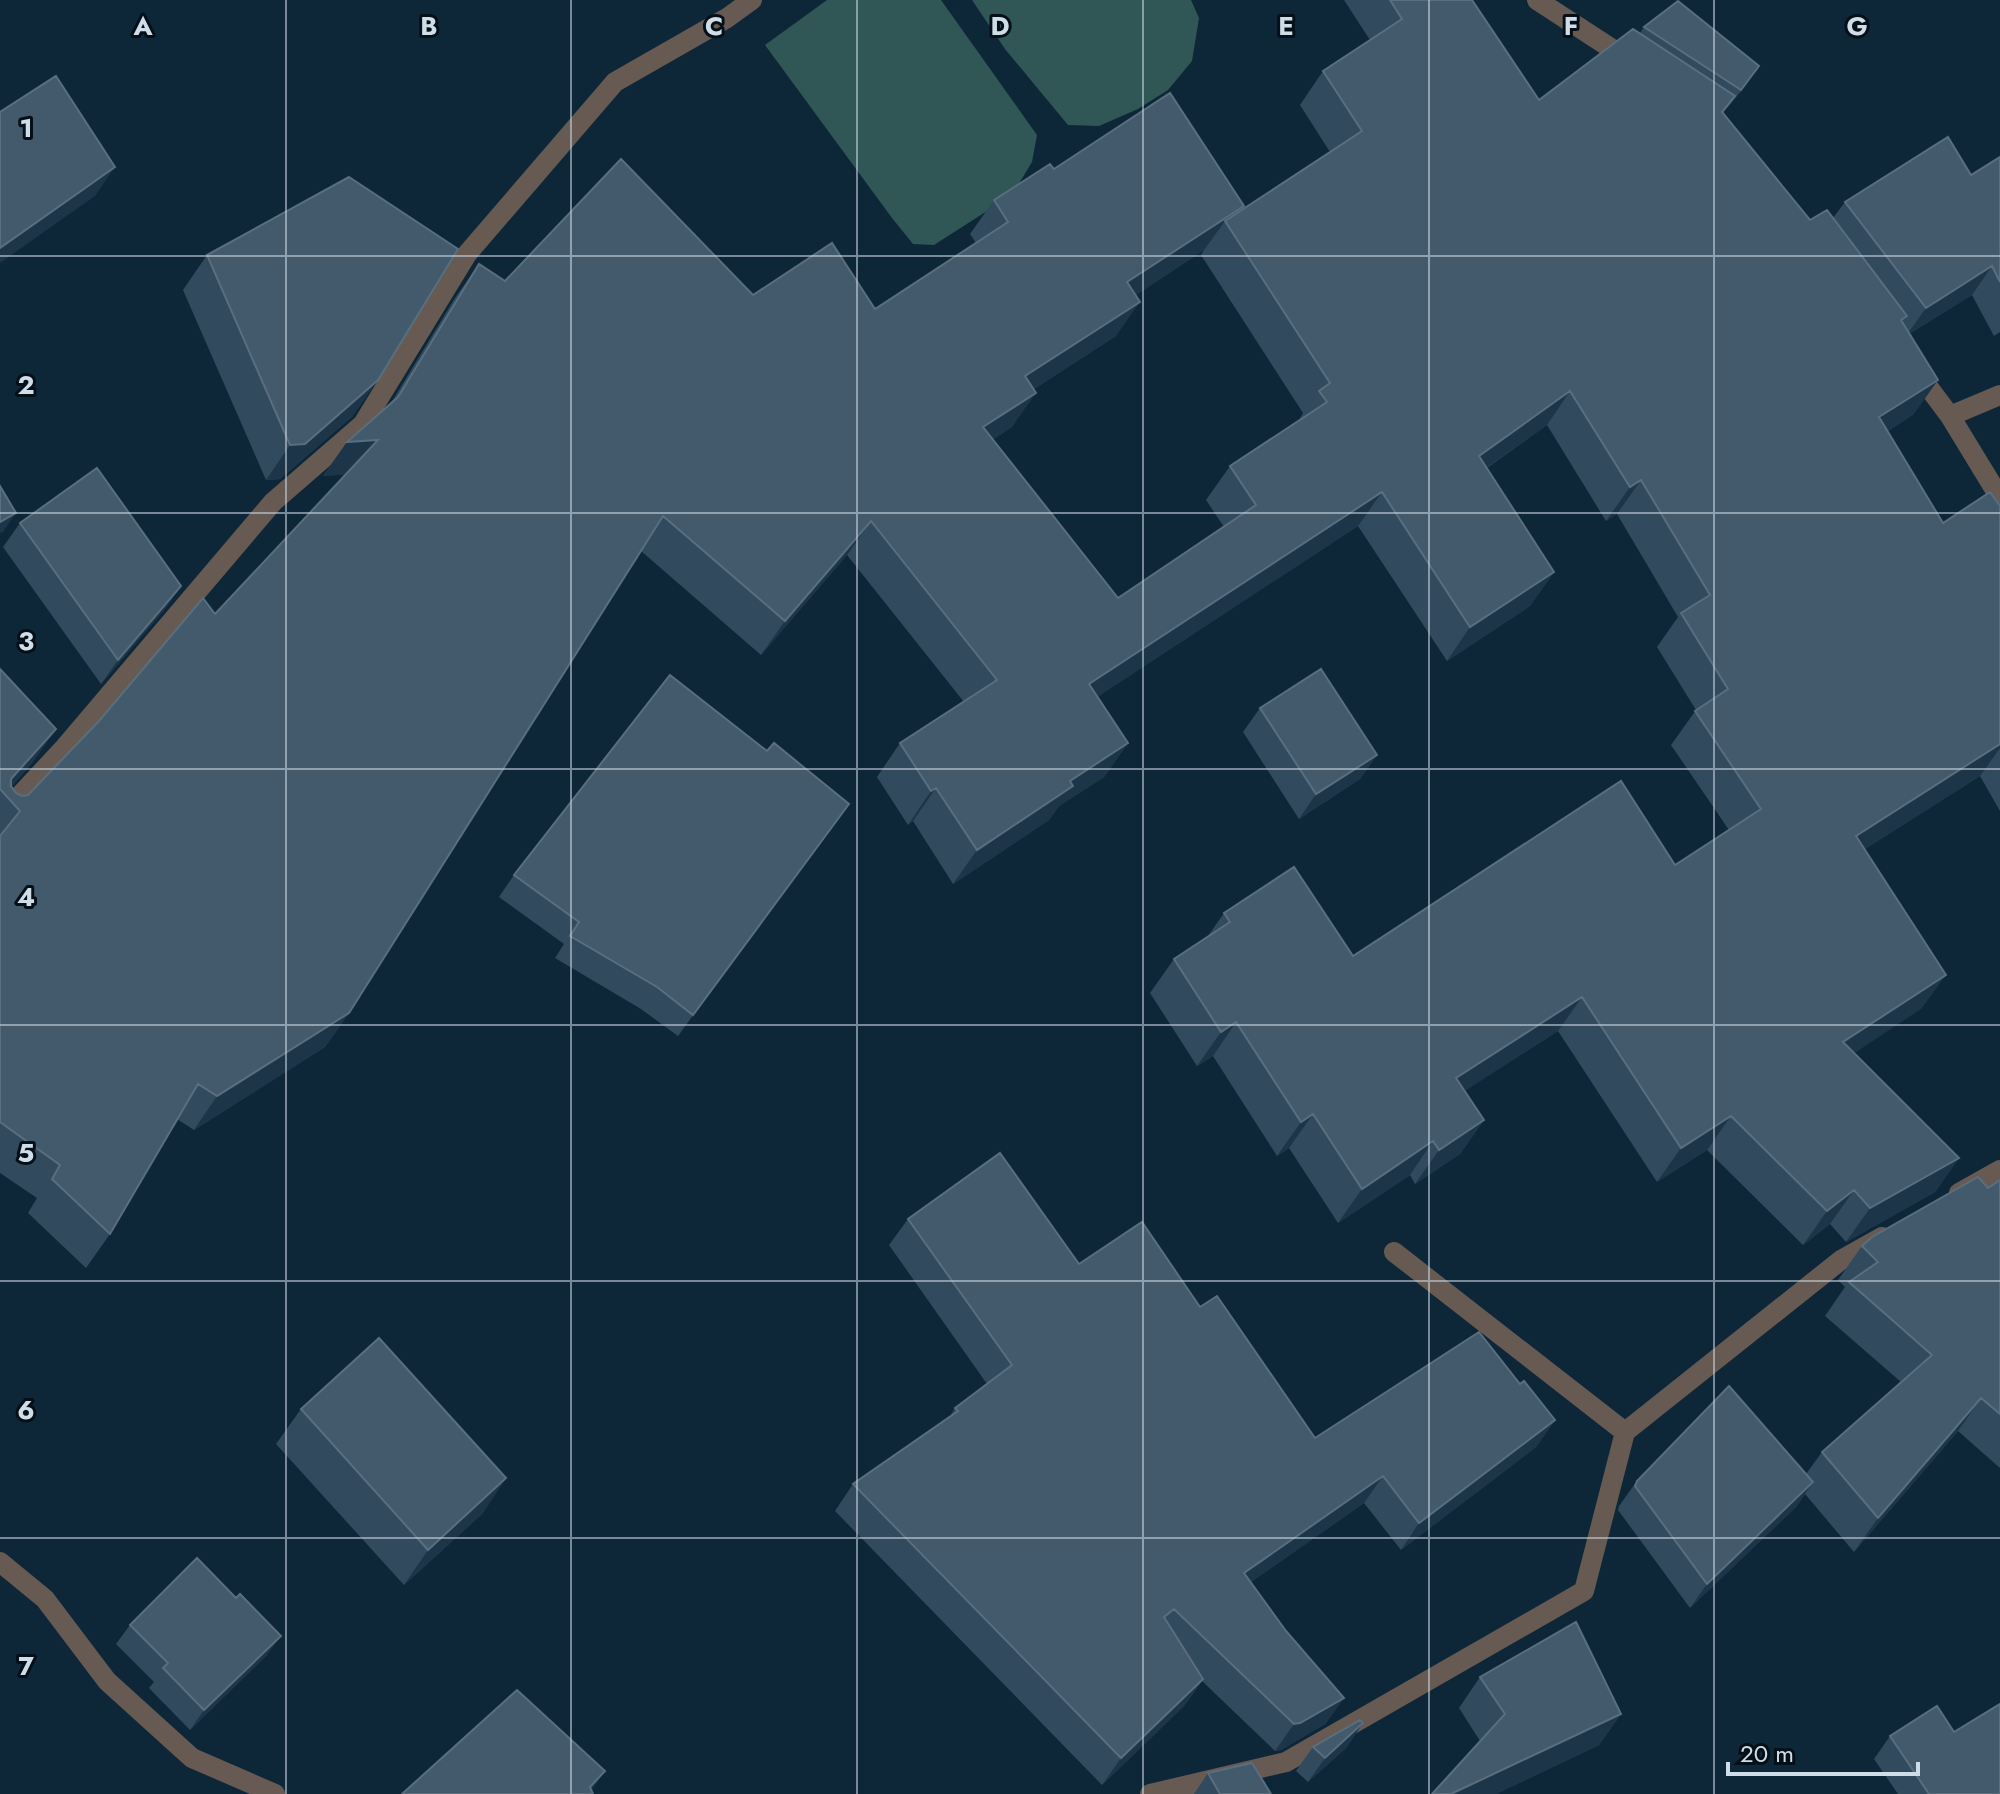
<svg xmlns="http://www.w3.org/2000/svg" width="2000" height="1794" viewBox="0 0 2000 1794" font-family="Jost,sans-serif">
  <rect width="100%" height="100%" fill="#0e2738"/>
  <path fill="#305656" d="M 827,0 L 941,0 L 1037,135 L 1032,162 L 1012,195 L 934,245 L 913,244 L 892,218 L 765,45 Z
    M 972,0 L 1191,0 L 1199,18 L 1192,61 L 1168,90 L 1138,109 L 1099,126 L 1068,125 L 1005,49 Z"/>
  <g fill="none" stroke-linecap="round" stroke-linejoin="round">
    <path stroke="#665a53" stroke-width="20" d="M 1537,0 L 1629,60
      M 1914,368 L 1950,416 L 2000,498
      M 1950,416 L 2000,395
      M 0,817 L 65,747 L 273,502 L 363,424 L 467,254 L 615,82 L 727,18 L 752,0
      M 1959,1193 L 2000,1170
      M 1625,1432 L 1841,1260 L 1882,1237
      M 0,1562 L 45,1599 L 107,1681 L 192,1758 L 275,1794
      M 1150,1794 L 1286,1762 L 1584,1591 L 1625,1432 L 1394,1252"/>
  </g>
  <path fill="#324a5d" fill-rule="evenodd" d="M 1344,0 L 1472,0 L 1539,100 L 1640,33 L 1644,27 L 1746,85 L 1723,113 L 1810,220 L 1833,218 L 1845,202 L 1971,175 L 2000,157 L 2000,332 L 1994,336 L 1972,295 L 1909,334 L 1914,414 L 1888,431 L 1943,523 L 2000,506 L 2000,811 L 1980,776 L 1865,849 L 1922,1008 L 1854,1053 L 1959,1158 L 1935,1192 L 1846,1242 L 1830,1224 L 1803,1245 L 1707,1150 L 1657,1182 L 1558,1031 L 1464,1091 L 1484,1120 L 1460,1154 L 1415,1184 L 1410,1175 L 1338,1223 L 1289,1148 L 1277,1156 L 1213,1056 L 1197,1066 L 1150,993 L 1174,959 L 1208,936 L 1224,913 L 1353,956 L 1675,865 L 1729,830 L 1671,745 L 1696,710 L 1657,647 L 1678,617 L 1617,514 L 1606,521 L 1547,425 L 1487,468 L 1554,572 L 1530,606 L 1447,661 L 1358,526 L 1097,697 L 1128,743 L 1104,777 L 1059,806 L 1049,820 L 953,884 L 913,821 L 908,825 L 877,777 L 900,743 L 964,702 L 847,555 L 761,655 L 641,551 L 349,1013 L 325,1047 L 194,1130 L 177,1119 L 110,1234 L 86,1268 L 28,1213 L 37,1198 L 0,1173 L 0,669 L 56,729 L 32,763 L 11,787 L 16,793 L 22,796 L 28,795 L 215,614 L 346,474 L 323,476 L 347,442 L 391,403 L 455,298 L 479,264 L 505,281 L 753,295 L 875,309 L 976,243 L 970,234 L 994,200 L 1054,169 L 1241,211 L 1330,152 L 1300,105 L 1323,71 L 1370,40 ZM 1204,250 L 1201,255 L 1303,413 L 1298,422 L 1230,466 L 1206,500 L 1224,527 L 1118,598 L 992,440 L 1012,427 L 1034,389 L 1116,336 L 1136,295 Z
    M 207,255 L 353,416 L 280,479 L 266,480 L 183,290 Z
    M 20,523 L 181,586 L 164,610 L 101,684 L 3,547 Z
    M 1260,708 L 1377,755 L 1360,779 L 1299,819 L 1243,732 Z
    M 834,825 L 678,1036 L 641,1009 L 555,958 L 564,944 L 499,897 L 514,875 Z
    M 2000,1180 L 2000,1468 L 1958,1431 L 1854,1552 L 1805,1494 L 1796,1507 L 1690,1608 L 1618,1510 L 1619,1506 L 1637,1481 L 1806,1474 L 1822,1452 L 1901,1382 L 1825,1316 L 1845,1287 L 1838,1280 L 1862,1246 L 1988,1188 Z
    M 908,1219 L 1079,1264 L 1200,1307 L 1315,1438 L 1520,1384 L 1555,1420 L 1536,1447 L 1401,1550 L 1364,1503 L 1251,1582 L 1286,1631 L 1344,1698 L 1325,1724 L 1281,1750 L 1275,1751 L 1202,1681 L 1184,1706 L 1102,1785 L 835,1511 L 853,1484 L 949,1418 L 955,1408 L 987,1384 L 889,1245 Z
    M 301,1409 L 506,1478 L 482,1514 L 404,1585 L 276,1444 Z
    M 130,1625 L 267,1655 L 190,1730 L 149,1688 L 154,1682 L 116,1644 Z
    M 1480,1677 L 1621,1714 L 1599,1745 L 1496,1794 L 1432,1794 L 1480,1741 L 1459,1708 Z
    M 1363,1723 L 1346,1748 L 1308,1782 L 1296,1771 L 1313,1747 Z
    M 1890,1736 L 2000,1794 L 1898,1794 L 1874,1759 Z
    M 1208,1773 L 1271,1794 L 1194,1794 Z"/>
  <path fill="#1c3548" d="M 115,167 L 95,196 L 0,263 L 0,248 Z
    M 1244,206 L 1229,228 L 1225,221 L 1204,250 L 1104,316 L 1127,282 Z
    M 1992,266 L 1972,295 L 1906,336 L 1926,308 Z
    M 1140,302 L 1116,336 L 1001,410 L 1025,376 Z
    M 378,380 L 353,416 L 280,479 L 266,480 L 290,445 Z
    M 1938,380 L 1914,414 L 1856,451 L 1879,417 Z
    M 1570,391 L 1547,425 L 1455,490 L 1479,456 Z
    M 1036,393 L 1012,427 L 959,461 L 983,427 Z
    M 378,440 L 355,474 L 323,476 L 347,442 Z
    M 1641,480 L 1617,514 L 1606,521 L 1630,487 Z
    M 1382,492 L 1358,526 L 1065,718 L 1089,684 Z
    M 16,513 L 3,532 L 0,533 L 0,522 Z
    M 871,521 L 847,555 L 761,655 L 785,621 Z
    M 1554,572 L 1530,606 L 1447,661 L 1470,627 Z
    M 181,586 L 164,610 L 101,684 L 118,660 Z
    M 56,729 L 32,763 L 5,794 L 11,779 Z
    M 1128,743 L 1104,777 L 1059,806 L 1049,820 L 953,884 L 977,850 L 1070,781 Z
    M 2000,744 L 2000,748 L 1980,776 L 1832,870 L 1856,836 Z
    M 1377,755 L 1360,779 L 1299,819 L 1316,794 Z
    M 936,788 L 913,821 L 908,825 L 931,791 Z
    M 849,804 L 834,825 L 678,1036 L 693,1015 Z
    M 1946,975 L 1922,1008 L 1820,1076 L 1843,1042 Z
    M 1582,997 L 1558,1031 L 1432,1112 L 1456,1078 Z
    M 349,1013 L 325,1047 L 194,1130 L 217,1096 Z
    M 1236,1022 L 1213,1056 L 1197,1066 L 1221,1032 Z
    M 1313,1114 L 1289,1148 L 1277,1156 L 1301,1122 Z
    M 1731,1116 L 1707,1150 L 1657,1182 L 1681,1148 Z
    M 1484,1120 L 1460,1154 L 1415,1184 L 1439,1150 Z
    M 1433,1141 L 1410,1175 L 1338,1223 L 1362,1189 Z
    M 1959,1158 L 1935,1192 L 1846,1242 L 1870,1208 Z
    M 1854,1190 L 1830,1224 L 1803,1245 L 1827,1211 Z
    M 1981,1398 L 1958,1431 L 1854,1552 L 1878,1518 Z
    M 1555,1420 L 1536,1447 L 1401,1550 L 1419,1523 Z
    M 1383,1476 L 1364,1503 L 1225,1600 L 1244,1573 Z
    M 506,1478 L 482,1514 L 404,1585 L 428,1550 Z
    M 1813,1482 L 1796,1507 L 1690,1608 L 1707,1584 Z
    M 281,1636 L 267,1655 L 190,1730 L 204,1710 Z
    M 1203,1679 L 1184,1706 L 1102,1785 L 1121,1758 Z
    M 1344,1698 L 1325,1724 L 1281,1750 L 1275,1751 L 1294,1724 Z
    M 1621,1714 L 1599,1745 L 1496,1794 L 1451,1794 Z
    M 1363,1723 L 1346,1748 L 1308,1782 L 1325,1758 Z
    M 605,1771 L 589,1794 L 590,1787 Z"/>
  <path fill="#435a6c" stroke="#596e7f" stroke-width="2" d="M 1390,0 L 1472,0 L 1539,100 L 1633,29 L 1735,96 L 1722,112 L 1810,220 L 1827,210 L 1907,316 L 1901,320 L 1938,380 L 1879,417 L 1943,523 L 1990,492 L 2000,506 L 2000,744 L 1856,836 L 1946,975 L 1843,1042 L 1959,1158 L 1870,1208 L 1854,1190 L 1827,1211 L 1731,1116 L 1681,1148 L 1582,997 L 1456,1078 L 1484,1120 L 1439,1150 L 1433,1141 L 1362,1189 L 1313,1114 L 1301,1122 L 1236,1022 L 1221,1032 L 1174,959 L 1230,922 L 1224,913 L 1294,867 L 1353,956 L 1621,781 L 1675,865 L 1761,809 L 1695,711 L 1728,689 L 1681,613 L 1710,595 L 1641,480 L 1630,487 L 1570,391 L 1479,456 L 1554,572 L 1470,627 L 1382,492 L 1089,684 L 1128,743 L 1070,781 L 1073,786 L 977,850 L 936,788 L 931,791 L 900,743 L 997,680 L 871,521 L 785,621 L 663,516 L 349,1013 L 217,1096 L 198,1084 L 110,1234 L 52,1179 L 60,1165 L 0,1122 L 0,836 L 20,811 L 0,789 L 0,669 L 56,729 L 11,779 L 11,786 L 16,793 L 22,796 L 28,795 L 99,721 L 203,598 L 215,614 L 378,440 L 347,442 L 398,397 L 479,264 L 505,281 L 621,159 L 753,295 L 832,243 L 875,309 L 1008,222 L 994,200 L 1050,164 L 1054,169 L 1170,93 L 1244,206 L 1127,282 L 1140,302 L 1025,376 L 1036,393 L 983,427 L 1118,598 L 1256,505 L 1230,466 L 1327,402 L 1319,391 L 1330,383 L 1225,221 L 1362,131 L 1323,71 L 1402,19 Z
    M 1678,1 L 1759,66 L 1741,90 L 1644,27 Z
    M 56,76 L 115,167 L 0,248 L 0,112 Z
    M 1948,137 L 1971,175 L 2000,157 L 2000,282 L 1992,266 L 1926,308 L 1845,202 Z
    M 349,177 L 458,249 L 378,380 L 305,444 L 290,445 L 207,255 Z
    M 97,468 L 181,586 L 118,660 L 20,523 Z
    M 0,486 L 16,513 L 0,522 Z
    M 1321,669 L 1377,755 L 1316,794 L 1260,708 Z
    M 670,675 L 767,751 L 774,743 L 849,804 L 693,1015 L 657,987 L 570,936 L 579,922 L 514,875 Z
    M 1000,1153 L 1079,1264 L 1142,1222 L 1200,1307 L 1217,1296 L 1315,1438 L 1479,1332 L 1520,1384 L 1524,1381 L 1555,1420 L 1419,1523 L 1383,1476 L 1244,1573 L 1286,1631 L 1344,1698 L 1300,1723 L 1294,1724 L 1174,1609 L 1164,1617 L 1203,1679 L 1121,1758 L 853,1484 L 958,1411 L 955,1408 L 1012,1365 L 908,1219 Z
    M 1978,1177 L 1988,1188 L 2000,1180 L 2000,1414 L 1981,1398 L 1878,1518 L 1822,1452 L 1932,1355 L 1849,1282 L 1878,1262 L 1862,1246 L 1872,1237 Z
    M 379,1338 L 506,1478 L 428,1550 L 301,1409 Z
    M 1729,1386 L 1813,1482 L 1707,1584 L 1635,1486 L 1637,1481 Z
    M 197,1558 L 236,1598 L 240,1594 L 281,1636 L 204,1710 L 163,1668 L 168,1663 L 130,1625 Z
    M 1576,1622 L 1621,1714 L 1451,1794 L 1432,1794 L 1505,1714 L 1480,1677 Z
    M 517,1690 L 605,1771 L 590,1787 L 593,1794 L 402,1794 Z
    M 2000,1704 L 2000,1794 L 1929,1794 L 1890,1736 L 1937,1706 L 1954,1732 Z
    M 1360,1720 L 1363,1723 L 1325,1758 L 1313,1747 Z
    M 1252,1763 L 1271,1794 L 1220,1794 L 1208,1773 Z"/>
  <path fill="none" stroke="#cfdde9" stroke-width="2" stroke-opacity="0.55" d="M 286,0 L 286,1794M 571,0 L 571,1794M 857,0 L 857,1794M 1143,0 L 1143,1794M 1429,0 L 1429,1794M 1714,0 L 1714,1794M 0,256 L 2000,256M 0,513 L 2000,513M 0,769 L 2000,769M 0,1025 L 2000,1025M 0,1281 L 2000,1281M 0,1538 L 2000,1538"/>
  <g font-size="26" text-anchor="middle" font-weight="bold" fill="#cfdde9" stroke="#050f17" stroke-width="6" stroke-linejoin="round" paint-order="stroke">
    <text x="143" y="35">A</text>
    <text x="429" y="35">B</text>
    <text x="714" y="35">C</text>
    <text x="1000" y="35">D</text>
    <text x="1286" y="35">E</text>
    <text x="1571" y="35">F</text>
    <text x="1857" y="35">G</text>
    <text x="26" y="137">1</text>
    <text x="26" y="394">2</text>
    <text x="26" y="650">3</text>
    <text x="26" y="906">4</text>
    <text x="26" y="1162">5</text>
    <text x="26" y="1419">6</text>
    <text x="26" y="1675">7</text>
  </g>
  <path d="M1728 1762v12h190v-12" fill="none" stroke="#cfdde9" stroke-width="4"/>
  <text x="1740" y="1762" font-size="24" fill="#cfdde9" stroke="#050f17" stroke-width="6" paint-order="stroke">20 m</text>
</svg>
